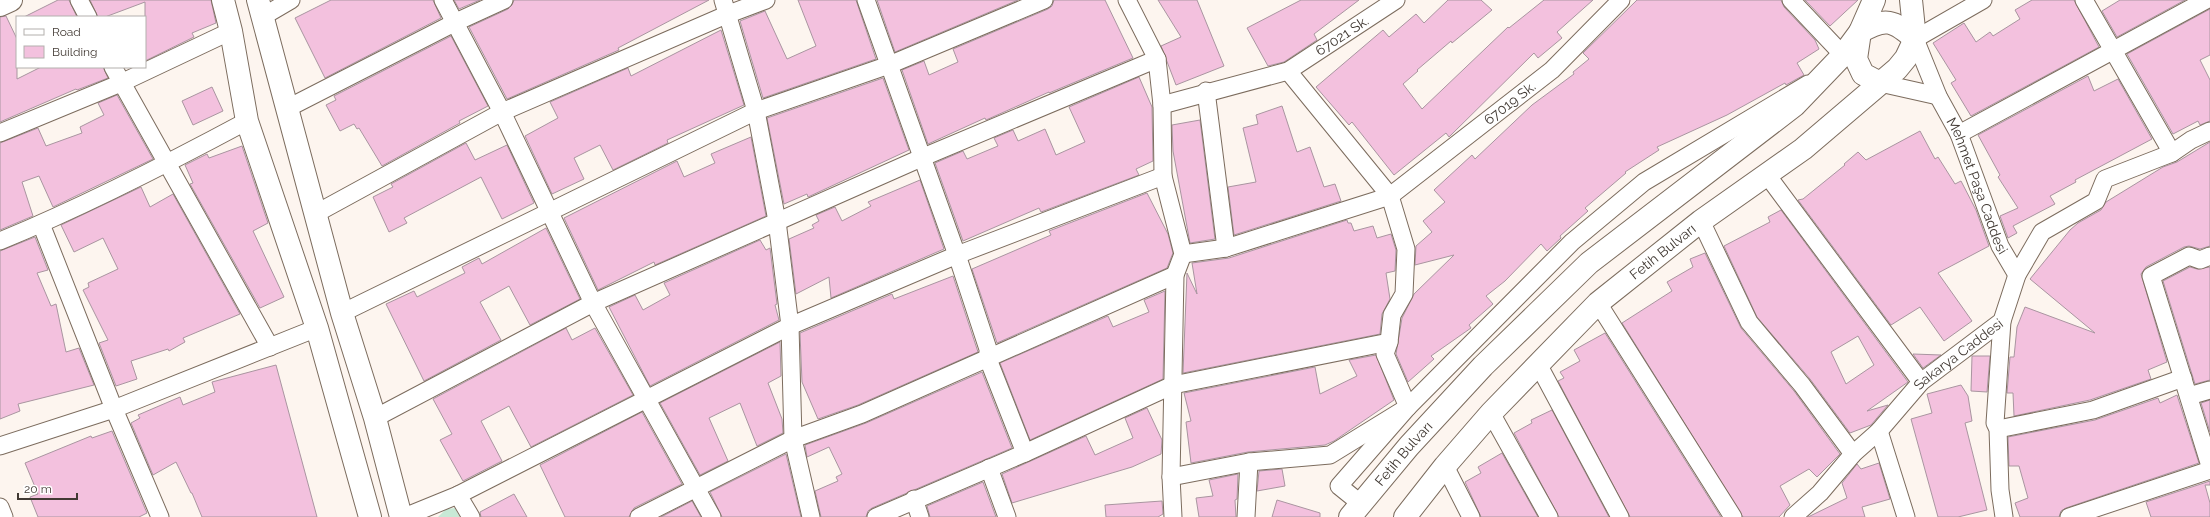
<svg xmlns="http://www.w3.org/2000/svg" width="2210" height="517" viewBox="0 0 2210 517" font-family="Raleway,sans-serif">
  <rect width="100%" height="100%" fill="#fdf5ef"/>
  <path fill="#c8e9d6" d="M 455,508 L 460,517 L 438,517 L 446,509 Z"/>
  <path fill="#f3c1de" stroke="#a995a0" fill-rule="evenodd" d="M 58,0 L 69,0 L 77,17 L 24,17 Z
    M 90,0 L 211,0 L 216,23 L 192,33 L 194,37 L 145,61 L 145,2 L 105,17 L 98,17 Z
    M 331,0 L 433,0 L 441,18 L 325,78 L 295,18 Z
    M 454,0 L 480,0 L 459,9 Z
    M 514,0 L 709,0 L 618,48 L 619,50 L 507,99 L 469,27 L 508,9 L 512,5 Z
    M 798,0 L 856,0 L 876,59 L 763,98 L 740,21 L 765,11 L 787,59 L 816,46 Z
    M 877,0 L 1018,0 L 895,52 Z
    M 1054,0 L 1105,0 L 1133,58 L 1049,93 L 1049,92 L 986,120 L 985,118 L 928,144 L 902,70 L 924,61 L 929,75 L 958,62 L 953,49 L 1048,9 L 1052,6 Z
    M 1158,0 L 1197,0 L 1224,66 L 1176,85 L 1161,46 L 1181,37 Z
    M 1301,0 L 1359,0 L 1314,34 L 1317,40 L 1284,62 L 1268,66 L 1247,28 Z
    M 1448,0 L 1481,0 L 1492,10 L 1452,43 L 1451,41 L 1417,70 L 1418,71 L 1403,84 L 1422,109 L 1508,27 L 1509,28 L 1544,0 L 1593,0 L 1557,32 L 1562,38 L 1538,58 L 1534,53 L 1449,137 L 1446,133 L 1394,175 L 1352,122 L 1349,125 L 1316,87 L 1383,30 L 1389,37 L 1416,14 L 1424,23 Z
    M 1637,0 L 1781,0 L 1784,7 L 1815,40 L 1819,49 L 1797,63 L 1804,75 L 1786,85 L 1785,83 L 1727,115 L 1657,147 L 1659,150 L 1625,172 L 1626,173 L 1585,208 L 1588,211 L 1560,236 L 1561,238 L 1547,251 L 1541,244 L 1505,281 L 1486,296 L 1493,304 L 1469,325 L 1471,328 L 1431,356 L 1434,359 L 1408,382 L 1396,354 L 1402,318 L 1414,294 L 1454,255 L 1415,265 L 1416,246 L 1432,232 L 1423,221 L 1445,202 L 1434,190 L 1472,155 L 1475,159 L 1532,105 L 1574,74 L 1573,72 L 1589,59 L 1583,53 Z
    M 1805,0 L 1858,0 L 1830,26 Z
    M 2032,0 L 2074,0 L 2099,47 L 1971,116 L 1951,83 L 1956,80 L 1933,43 L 1964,23 L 1976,42 L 1990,32 L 1993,36 L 2020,19 L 2015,10 Z
    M 2120,0 L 2185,0 L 2117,37 L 2102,11 Z
    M 2210,9 L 2210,55 L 2200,60 L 2210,80 L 2210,121 L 2200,125 L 2198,121 L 2173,134 L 2127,54 Z
    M 6,16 L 17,39 L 17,79 L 41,67 L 103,67 L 108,78 L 77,90 L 76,89 L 0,122 L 0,17 Z
    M 721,30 L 744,105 L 667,140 L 668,143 L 613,170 L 600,145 L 574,158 L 584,179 L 552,194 L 525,136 L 558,118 L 550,102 L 628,68 L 631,76 Z
    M 451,36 L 488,106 L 459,121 L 460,123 L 382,166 L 359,128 L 357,129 L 354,124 L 340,131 L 326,105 L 336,100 L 334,96 Z
    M 2088,76 L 2094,91 L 2118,79 L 2152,139 L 2075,180 L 2076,182 L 2050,196 L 2055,204 L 2013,226 L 2017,233 L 2008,238 L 2000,216 L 2018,208 L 1998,177 L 2000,175 L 1978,135 Z
    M 1139,77 L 1152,107 L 1153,161 L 1136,169 L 1139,175 L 1041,212 L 1039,208 L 963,241 L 935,163 L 963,151 L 967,159 L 998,146 L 994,138 L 1013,130 L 1018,141 L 1045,129 L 1056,155 L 1085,142 L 1069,107 Z
    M 883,78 L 909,150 L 808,197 L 807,194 L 784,204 L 767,118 Z
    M 212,87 L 223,111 L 193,125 L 182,101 Z
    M 117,95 L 153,159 L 53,207 L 39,176 L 22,182 L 33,216 L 0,230 L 0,143 L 38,128 L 46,146 L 82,133 L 80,127 L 104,115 L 98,103 Z
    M 1282,106 L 1297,152 L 1310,147 L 1324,187 L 1335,184 L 1341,201 L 1234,235 L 1228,187 L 1256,182 L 1243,128 L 1258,124 L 1256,115 Z
    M 1200,120 L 1215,239 L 1190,243 L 1173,151 L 1172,125 Z
    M 1920,131 L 1935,159 L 1938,157 L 1955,184 L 1961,181 L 1976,210 L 1989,246 L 1938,273 L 1972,321 L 1944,341 L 1920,307 L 1891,325 L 1798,200 L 1803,199 L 1845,165 L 1844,164 L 1858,152 L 1866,160 Z
    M 751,137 L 766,216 L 655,265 L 654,262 L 598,290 L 564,218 L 677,161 L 684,177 L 715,163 L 711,154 Z
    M 2210,142 L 2210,246 L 2200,249 L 2189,246 L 2184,247 L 2146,267 L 2141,274 L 2167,362 L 2148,370 L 2151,379 L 2090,400 L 2014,416 L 2013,393 L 2007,393 L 2010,357 L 2014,357 L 2017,327 L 2025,307 L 2095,333 L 2030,279 L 2070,230 L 2078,223 L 2101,210 L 2106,202 L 2163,167 L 2177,162 Z
    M 466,143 L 475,160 L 507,145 L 534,203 L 502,219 L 481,177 L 404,218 L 407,223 L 389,232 L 373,197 L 393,187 L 391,184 Z
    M 242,146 L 268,223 L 253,231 L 284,297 L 260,308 L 190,184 L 193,183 L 185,165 L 207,154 L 209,158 Z
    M 920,180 L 944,249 L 831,298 L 829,277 L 796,294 L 789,239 L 814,228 L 812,225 L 819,221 L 816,215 L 835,207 L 842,221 L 871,206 L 868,202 Z
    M 141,187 L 150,207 L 173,194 L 240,314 L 183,338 L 185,342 L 169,351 L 168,349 L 131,361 L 137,379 L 116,386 L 99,343 L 108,340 L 83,290 L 89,287 L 88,283 L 118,269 L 103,238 L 74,252 L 61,225 Z
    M 1147,193 L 1168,234 L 1173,253 L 1167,268 L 997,343 L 972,269 L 1051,235 L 1049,231 Z
    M 1781,210 L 1908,382 L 1867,411 L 1888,405 L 1871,425 L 1850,433 L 1810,379 L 1757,317 L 1724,246 L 1770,222 L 1768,217 ZM 1858,336 L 1874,365 L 1846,384 L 1831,352 Z
    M 1347,220 L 1348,223 L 1351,223 L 1354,231 L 1373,226 L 1377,238 L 1391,234 L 1396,250 L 1395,271 L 1386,273 L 1390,299 L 1382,314 L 1380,334 L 1183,373 L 1187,273 L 1197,294 L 1192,263 L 1229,258 Z
    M 546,228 L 580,299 L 530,325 L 509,286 L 480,302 L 501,340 L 424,381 L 386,304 L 414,291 L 417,297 L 465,273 L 462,267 L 479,258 L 482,264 Z
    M 35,237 L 48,270 L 37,273 L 51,306 L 56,304 L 66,352 L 79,348 L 94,385 L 18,404 L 20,411 L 0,419 L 0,251 Z
    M 760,240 L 766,250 L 770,248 L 777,304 L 775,305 L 779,320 L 650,386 L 609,307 L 635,295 L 643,310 L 670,295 L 664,283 Z
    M 1705,253 L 1741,328 L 1794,391 L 1840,454 L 1817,477 L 1809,469 L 1780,486 L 1790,505 L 1779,517 L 1743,517 L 1622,323 L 1672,291 L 1667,282 L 1693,267 L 1690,259 Z
    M 2190,267 L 2197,269 L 2210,267 L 2210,380 L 2195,384 L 2163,281 Z
    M 953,276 L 978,352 L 858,405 L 818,419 L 802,382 L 800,333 L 892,294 L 894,299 Z
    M 1165,291 L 1163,379 L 1030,440 L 1000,363 L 1108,316 L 1113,327 L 1149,312 L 1144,300 Z
    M 566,328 L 572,340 L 595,328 L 633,395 L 531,447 L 509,406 L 481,421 L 502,461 L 463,481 L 440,440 L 452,434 L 433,399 Z
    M 1605,333 L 1721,517 L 1630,517 L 1558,381 L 1564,378 L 1560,372 L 1580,361 L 1574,350 Z
    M 780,342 L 781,376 L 768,383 L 782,419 L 783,433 L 757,446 L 740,403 L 709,418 L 728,461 L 700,475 L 660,403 Z
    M 1913,354 L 1941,355 L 1923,368 Z
    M 1376,355 L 1394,400 L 1334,441 L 1325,445 L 1248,452 L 1191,463 L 1186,422 L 1191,421 L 1184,393 L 1315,367 L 1320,394 L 1357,376 L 1349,360 Z
    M 1972,356 L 1990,356 L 1987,392 L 1971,391 Z
    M 276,365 L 317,517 L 202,517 L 192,493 L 191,493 L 176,462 L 153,475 L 131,423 L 140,418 L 138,415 L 180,397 L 183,405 L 215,392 L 212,382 Z
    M 982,372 L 1012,448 L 872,508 L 868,511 L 866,517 L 821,517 L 815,491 L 838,481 L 836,477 L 842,474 L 829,447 L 807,457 L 805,445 L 866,423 Z
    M 1961,385 L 1968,396 L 1972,421 L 1965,423 L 1987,510 L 1958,517 L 1938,517 L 1911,419 L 1932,413 L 1927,394 Z
    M 2177,395 L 2199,463 L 2066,508 L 2061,511 L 2059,517 L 2020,517 L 2015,503 L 2028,498 L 2019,466 L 2009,466 L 2008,437 L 2095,420 L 2158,398 L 2160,403 Z
    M 2210,400 L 2210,432 L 2201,403 Z
    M 1147,408 L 1162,440 L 1161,454 L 1132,467 L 1012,503 L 1002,474 L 1086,436 L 1095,455 L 1133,438 L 1125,418 Z
    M 1552,410 L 1609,517 L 1559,517 L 1514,433 L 1532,423 L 1531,420 Z
    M 642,412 L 682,484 L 634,508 L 629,517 L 565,517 L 540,465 Z
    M 112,431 L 147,513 L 139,517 L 38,517 L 30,497 L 38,494 L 25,463 L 91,436 L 92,438 Z
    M 1502,453 L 1538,517 L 1481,517 L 1465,482 L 1481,473 L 1478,467 Z
    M 786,454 L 801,517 L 722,517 L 710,492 Z
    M 1879,463 L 1890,499 L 1862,507 L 1865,517 L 1808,517 L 1847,498 L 1842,483 L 1857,464 L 1861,469 Z
    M 1282,469 L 1285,486 L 1257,491 L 1259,471 Z
    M 1238,474 L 1237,499 L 1235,500 L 1236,517 L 1199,517 L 1196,498 L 1213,496 L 1209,480 Z
    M 2210,481 L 2210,485 L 2205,485 L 2210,503 L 2210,517 L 2151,517 L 2146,502 Z
    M 983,482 L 996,517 L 930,517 L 927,506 Z
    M 514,494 L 527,517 L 481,517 L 480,512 Z
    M 1277,500 L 1320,513 L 1320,517 L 1272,517 Z
    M 692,501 L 701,517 L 661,517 Z
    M 1162,501 L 1163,514 L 1158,517 L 1106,517 L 1105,505 Z"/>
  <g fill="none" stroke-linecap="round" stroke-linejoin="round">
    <defs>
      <g id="street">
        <path d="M 79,0 L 88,17"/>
        <path d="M 443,0 L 502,112 L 593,303 L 712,517"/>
        <path d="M 723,0 L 756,111 L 777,221 L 790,326 L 793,439 L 811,517"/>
        <path d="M 866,0 L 957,255 L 988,349 L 988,359 L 1025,453"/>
        <path d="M 1127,0 L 1157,59 L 1162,105 L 1163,176 L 1183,254 L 1175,275 L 1171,477 L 1173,517"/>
        <path d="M 1791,0 L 1843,55"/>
        <path id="s1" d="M 1983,0 L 1915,39 L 1938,96 L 1959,134 L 2000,246 L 2017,275"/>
        <path d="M 2084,0 L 2172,153"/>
        <path d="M 262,17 L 291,0"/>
        <path d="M 113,67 L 270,347"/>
        <path d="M 1288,71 L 1390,196 L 1406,249 L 1404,294 L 1392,315 L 1389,342 L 1385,354 L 1408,407 L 1339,486 L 1360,503"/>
        <path d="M 1880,83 L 1938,96"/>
        <path d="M 1206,91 L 1226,248"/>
        <path id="s2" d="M 1162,105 L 1288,71 L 1396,0"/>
        <path d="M 286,109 L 456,22 L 504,0"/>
        <path d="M 0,133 L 121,83 L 231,31"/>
        <path d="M 1959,134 L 2206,0"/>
        <path d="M 1767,175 L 1921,382"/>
        <path d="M 315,214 L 502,112 L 726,15 L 766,0"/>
        <path d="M 1701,221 L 1749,322 L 1802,385 L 1853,454"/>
        <path d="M 41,224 L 114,409 L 160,517"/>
        <path d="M 0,241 C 85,206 167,164 247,121"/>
        <path id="s3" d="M 1183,254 L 1226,248 L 1390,196 L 1552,70 L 1621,0"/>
        <path d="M 2210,256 L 2200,260 L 2189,256 L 2151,276 L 2210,466"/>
        <path d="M 1598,303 L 1733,517"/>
        <path d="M 342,313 L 756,111 L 889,65 L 1044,0"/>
        <path d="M 2002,321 L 1995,423 L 1998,429 L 2000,490 L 2004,517"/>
        <path d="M 1538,364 L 1620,517"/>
        <path d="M 2189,396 L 2210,390"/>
        <path d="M 1491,413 L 1549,517"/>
        <path d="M 375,418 L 593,303 L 921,158 L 1157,59"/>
        <path d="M 1998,429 L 2093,410 L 2183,378"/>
        <path d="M 1879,431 L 1906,517"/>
        <path d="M 0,446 L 114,409 L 317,328"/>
        <path d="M 1445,466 L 1471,517"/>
        <path d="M 989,468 L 1007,517"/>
        <path d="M 1171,477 L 1249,462 L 1330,455 L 1408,407 L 1572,242 L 1644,182 L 1808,84"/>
        <path d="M 458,495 L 471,517"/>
        <path d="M 914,499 L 920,517"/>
        <path d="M 0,507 L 4,517"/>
        <path d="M 404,517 L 458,495 L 790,326 L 957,255 L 1163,176"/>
        <path d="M 639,517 L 793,439 L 862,414 L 1175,275"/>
        <path d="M 876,517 L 1025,453 L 1173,385 L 1389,342"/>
        <path d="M 1246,517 L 1249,462"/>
        <path id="s4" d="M 1793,517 L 1820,493 L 1853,454 L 1879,431 L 1921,382 L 2002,321 L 2017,275 L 2042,232 L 2096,201 L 2105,179 L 2172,153 L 2191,140 L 2210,131"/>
        <path d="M 2069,517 L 2210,470"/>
      </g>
      <g id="secondary">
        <path d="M 223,0 L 231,31 L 247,121 L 317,328 L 370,517"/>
        <path d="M 258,0 L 342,313 L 375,418 L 401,517"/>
        <path d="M 0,5 L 11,0"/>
        <path d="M 1880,83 L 1863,74 L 1856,59 L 1860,32 C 1886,17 1893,20 1915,39"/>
        <path id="s5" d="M 1350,517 L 1409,446 L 1483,366 L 1589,263 L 1795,105 L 1843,55 L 1860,32 L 1874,0"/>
        <path id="s6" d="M 1405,517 L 1445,466 L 1491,413 L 1598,303 L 1701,221 L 1803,149 L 1897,69 L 1906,58 L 1915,39 L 1911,0"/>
      </g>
    </defs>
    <use href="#street" stroke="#7c6c5e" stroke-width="19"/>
    <use href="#secondary" stroke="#7c6c5e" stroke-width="24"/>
    <use href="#street" stroke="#fff" stroke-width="17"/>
    <use href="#secondary" stroke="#fff" stroke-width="22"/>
  </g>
  <g text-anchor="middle" stroke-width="3" stroke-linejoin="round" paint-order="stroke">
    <g font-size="14" fill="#413933" stroke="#fff">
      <text dy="5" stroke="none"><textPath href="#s2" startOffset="195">67021 Sk.</textPath></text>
      <text dy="5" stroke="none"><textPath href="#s3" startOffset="367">67019 Sk.</textPath></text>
      <text dy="5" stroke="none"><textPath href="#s1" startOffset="238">Mehmet Paşa Caddesi</textPath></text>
      <text dy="5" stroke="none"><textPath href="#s6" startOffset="371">Fetih Bulvarı</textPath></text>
      <text dy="5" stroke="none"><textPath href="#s4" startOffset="233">Sakarya Caddesi</textPath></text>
      <text dy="5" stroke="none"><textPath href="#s5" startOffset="83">Fetih Bulvarı</textPath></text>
    </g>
  </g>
  <rect x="16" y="16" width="130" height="52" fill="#ffffff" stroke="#b3b0ad"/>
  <rect x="24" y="29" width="20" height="6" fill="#ffffff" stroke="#b3b0ad"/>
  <text x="52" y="36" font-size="12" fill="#413933">Road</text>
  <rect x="24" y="46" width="20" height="12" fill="#f3c1de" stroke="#b3b0ad"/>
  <text x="52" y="56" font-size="12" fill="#413933">Building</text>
  <path d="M18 493v6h59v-6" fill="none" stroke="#413933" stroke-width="2"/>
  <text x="24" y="493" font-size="12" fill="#413933" stroke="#ffffff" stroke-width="3" paint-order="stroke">20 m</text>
</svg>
